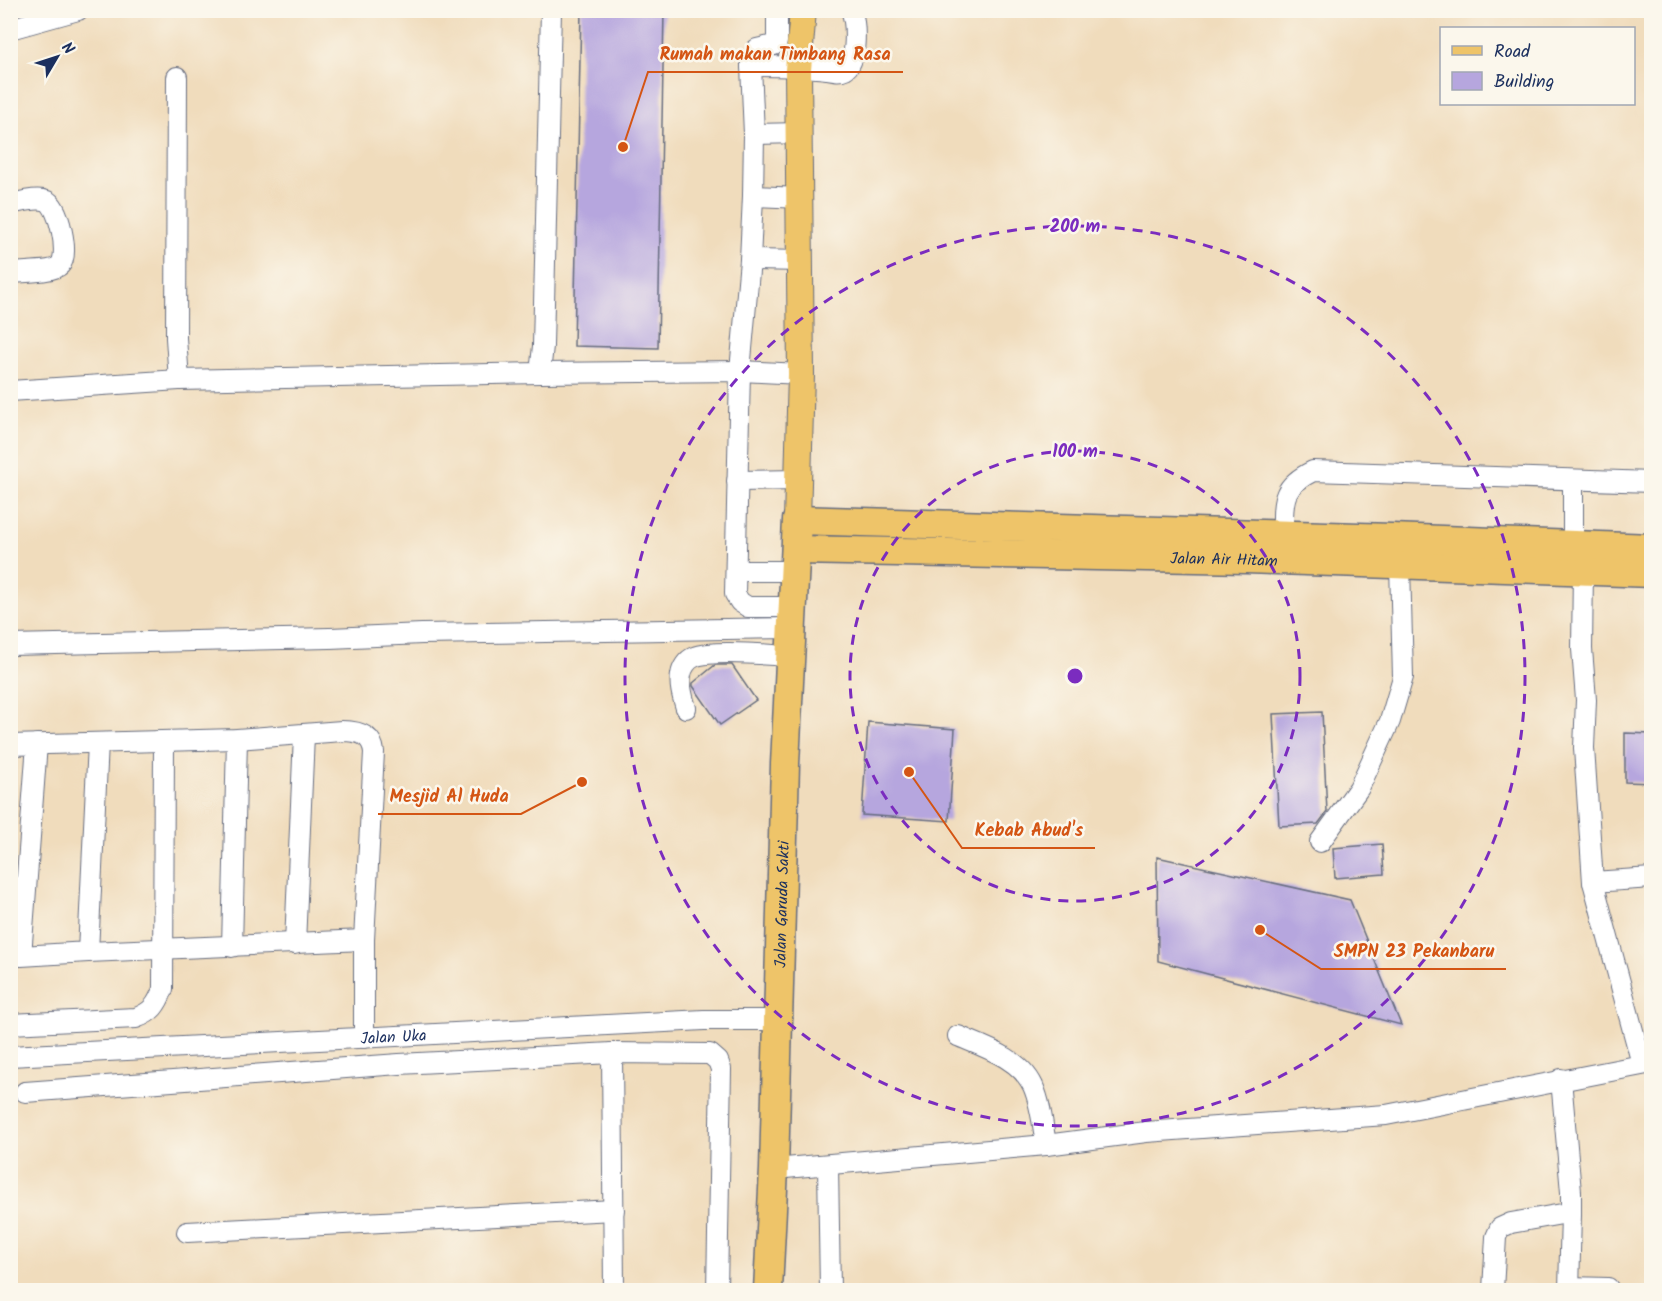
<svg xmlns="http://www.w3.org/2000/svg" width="1662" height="1301" viewBox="0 0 1662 1301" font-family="Kalam,sans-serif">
  <rect width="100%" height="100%" fill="#fbf7ec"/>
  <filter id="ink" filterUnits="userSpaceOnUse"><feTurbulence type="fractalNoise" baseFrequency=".0167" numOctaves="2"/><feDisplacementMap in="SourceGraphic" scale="12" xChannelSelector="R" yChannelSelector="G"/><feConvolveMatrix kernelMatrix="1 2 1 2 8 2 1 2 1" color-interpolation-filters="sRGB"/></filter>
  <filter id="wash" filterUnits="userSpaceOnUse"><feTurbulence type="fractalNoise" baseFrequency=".008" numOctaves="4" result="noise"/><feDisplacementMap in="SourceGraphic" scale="24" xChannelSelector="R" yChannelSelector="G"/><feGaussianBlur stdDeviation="1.35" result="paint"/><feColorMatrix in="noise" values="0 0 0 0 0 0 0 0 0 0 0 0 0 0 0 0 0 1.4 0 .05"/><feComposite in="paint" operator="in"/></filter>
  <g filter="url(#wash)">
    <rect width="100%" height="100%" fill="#f0dcbc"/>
    <g id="blocks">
      <path fill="#b6a6de" d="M 581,10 L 664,10 L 658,348 L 574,346 Z
        M 715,665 L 732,665 L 756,700 L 720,725 L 693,686 L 693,683 Z
        M 1322,712 L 1327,812 L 1318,824 L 1279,826 L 1273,714 Z
        M 868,722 L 955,729 L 949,821 L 862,815 Z
        M 1625,733 L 1652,734 L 1652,783 L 1625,782 Z
        M 1382,844 L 1384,874 L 1335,878 L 1333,848 Z
        M 1157,857 L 1350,900 L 1401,1025 L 1158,961 Z"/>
    </g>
  </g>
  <g filter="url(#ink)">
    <use href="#blocks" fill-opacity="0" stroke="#666c7f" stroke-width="1.5"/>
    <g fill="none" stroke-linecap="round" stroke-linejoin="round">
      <defs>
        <g id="minor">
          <path d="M 551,10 L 543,346 L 540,373 L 740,371 L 801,374"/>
          <path d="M 777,10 L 777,42 L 774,45 L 757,49 L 751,66 L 754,134 L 753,196 L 750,260 L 740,371 L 735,594 L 740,602 L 748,607 L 793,607"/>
          <path d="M 10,29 L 78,10"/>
          <path d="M 751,66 C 777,66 801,66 827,69 C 833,70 839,72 845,69 C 858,62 856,22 851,10"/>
          <path d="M 177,77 L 176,338 L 179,380 L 540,373"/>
          <path d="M 754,134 L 800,133"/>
          <path d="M 753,196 L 800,198"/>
          <path d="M 10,204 C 21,202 37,197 47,201 C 59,206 70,255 60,265 C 54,272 21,272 10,273"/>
          <path d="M 750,260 L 801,261"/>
          <path d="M 10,391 L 179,380"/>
          <path d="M 1573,480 L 1573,545"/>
          <path d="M 737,481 L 798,480"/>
          <path d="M 1283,535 C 1283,502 1280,487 1313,471 L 1652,482"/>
          <path d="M 1583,570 L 1582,649 L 1586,700 L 1584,748 L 1593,882 L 1652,878"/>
          <path d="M 736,571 L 795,571"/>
          <path d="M 10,645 L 330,638 L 422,634 L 792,628"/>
          <path d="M 686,708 C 683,698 679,686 681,675 C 682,668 687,660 694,657 C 713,649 767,655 790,656"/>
          <path d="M 37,744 L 21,956 L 88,952 L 98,743"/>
          <path d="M 10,745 L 237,739 L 342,731 C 358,731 372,734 374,752 L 364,940 L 364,1038"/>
          <path d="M 1320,842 L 1359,788 L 1390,721 L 1403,677 L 1400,565"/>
          <path d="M 1593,882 L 1642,1064"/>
          <path d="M 295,944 L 304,735"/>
          <path d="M 232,947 L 237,739"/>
          <path d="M 88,952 L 364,940"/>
          <path d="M 10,1024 L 136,1018 C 152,1012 157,1005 163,989 L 164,741"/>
          <path d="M 958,1036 C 984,1047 1020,1058 1033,1086 C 1041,1104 1043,1126 1046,1145"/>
          <path d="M 612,1053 L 614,1290"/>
          <path id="s1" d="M 10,1056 L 704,1020 L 777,1020"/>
          <path d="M 25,1092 L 399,1064 L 612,1053 L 710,1054 L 718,1061 L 721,1069 L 717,1290"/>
          <path d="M 828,1165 L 830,1290"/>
          <path d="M 774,1169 L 1046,1145 L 1146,1132 L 1386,1115 L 1652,1063"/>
          <path d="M 187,1232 L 614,1210"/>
          <path d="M 1569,1287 L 1608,1288"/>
          <path d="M 1493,1290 L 1496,1237 L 1500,1228 L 1511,1223 L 1562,1214 L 1571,1214 L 1571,1192 L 1561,1079"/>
          <path d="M 1569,1290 L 1571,1214"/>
        </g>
        <path id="major" d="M 797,520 L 801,374 L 798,70 L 803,10"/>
        <g id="highway">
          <path id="s2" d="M 796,550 L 1246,559 L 1652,573"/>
          <path id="s3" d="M 768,1290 L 774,1169 L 785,764 L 797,520 L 1392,538 L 1652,548"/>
        </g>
      </defs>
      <use href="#minor" stroke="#666c7f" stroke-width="22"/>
      <use href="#major" stroke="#666c7f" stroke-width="28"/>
      <use href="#highway" stroke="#666c7f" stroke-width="31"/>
      <use href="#minor" stroke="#fff" stroke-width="20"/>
      <use href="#major" stroke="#eec469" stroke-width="26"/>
      <use href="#highway" stroke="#eec469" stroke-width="28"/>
    </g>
  </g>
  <g fill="none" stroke="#7b2cbf" stroke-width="3" stroke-dasharray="10 8">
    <circle cx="1075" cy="676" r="225"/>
    <circle cx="1075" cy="676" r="450"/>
  </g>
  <g text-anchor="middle" stroke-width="5" stroke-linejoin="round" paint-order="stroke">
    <g font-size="16" fill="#1b2f5e" stroke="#fbf7ec">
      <text dy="6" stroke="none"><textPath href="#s2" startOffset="428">Jalan Air Hitam</textPath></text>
      <text dy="6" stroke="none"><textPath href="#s3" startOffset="386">Jalan Garuda Sakti</textPath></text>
      <text dy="6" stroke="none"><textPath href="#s1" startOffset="384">Jalan Uka</textPath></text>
    </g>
  </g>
  <circle cx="1075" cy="676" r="9" fill="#7b2cbf" stroke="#fbf7ec" stroke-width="3"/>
  <g font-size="18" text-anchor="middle" font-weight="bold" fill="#7b2cbf" stroke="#fbf7ec" stroke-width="5" stroke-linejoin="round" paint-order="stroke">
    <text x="1075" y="232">200 m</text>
    <text x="1075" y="457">100 m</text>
  </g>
  <path fill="none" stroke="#d45514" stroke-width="2" d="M623 147L648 72H903M582 782L521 814H378M909 772L962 848H1095M1260 930L1321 969H1506"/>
  <g fill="#d45514" stroke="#fbf7ec" stroke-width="2">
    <circle cx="623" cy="147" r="6"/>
    <circle cx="582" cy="782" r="6"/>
    <circle cx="909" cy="772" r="6"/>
    <circle cx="1260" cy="930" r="6"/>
  </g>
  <g font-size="18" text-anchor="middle" font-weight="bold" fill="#d45514" stroke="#fbf7ec" stroke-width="5" stroke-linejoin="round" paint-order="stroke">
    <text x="775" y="60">Rumah makan Timbang Rasa</text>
    <text x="449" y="802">Mesjid Al Huda</text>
    <text x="1029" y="836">Kebab Abud's</text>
    <text x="1414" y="957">SMPN 23 Pekanbaru</text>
  </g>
  <rect width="1662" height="1301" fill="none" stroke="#fbf7ec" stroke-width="36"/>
  <rect x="1440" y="27" width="195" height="78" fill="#fbf7ec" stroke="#a1a7b3" stroke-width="1.5"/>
  <rect x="1452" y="46" width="30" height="9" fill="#eec469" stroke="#a1a7b3" stroke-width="1.5"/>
  <text x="1494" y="57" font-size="18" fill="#1b2f5e">Road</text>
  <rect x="1452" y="72" width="30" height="18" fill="#b6a6de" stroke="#a1a7b3" stroke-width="1.5"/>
  <text x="1494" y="87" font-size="18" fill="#1b2f5e">Building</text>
  <g transform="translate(57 57) rotate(51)" stroke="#fbf7ec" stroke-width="4.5" paint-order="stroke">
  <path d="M0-4.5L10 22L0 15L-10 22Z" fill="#1b2f5e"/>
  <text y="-9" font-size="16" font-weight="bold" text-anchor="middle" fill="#1b2f5e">N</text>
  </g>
</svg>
